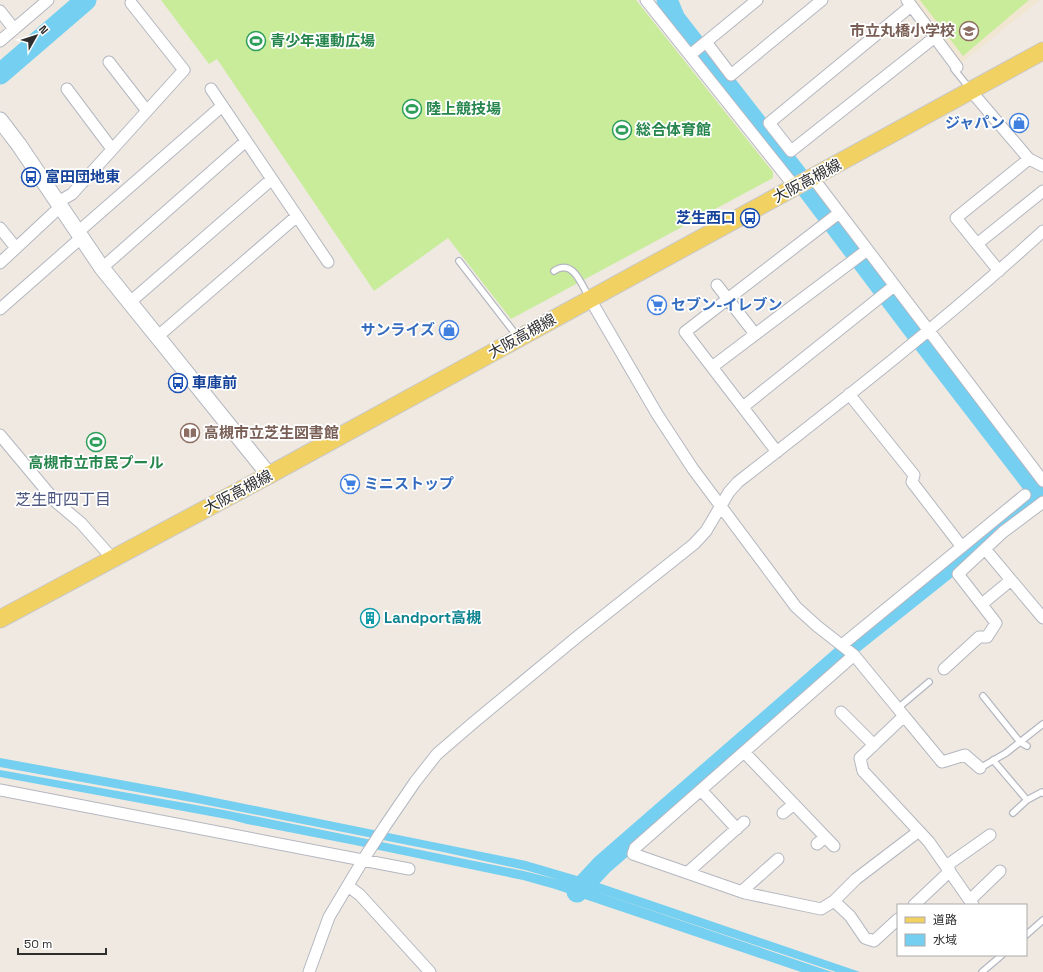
<svg xmlns="http://www.w3.org/2000/svg" width="1043" height="972" viewBox="0 0 1043 972" font-family="'Space Grotesk','Noto Sans JP',sans-serif">
  <rect width="100%" height="100%" fill="#efe9e1"/>
  <path fill="#f0e6d1" d="M 914,0 L 1040,0 L 961,63 Z"/>
  <path fill="#c9ec9a" d="M 161,0 L 636,0 L 773,172 L 773,178 L 511,319 L 448,238 L 374,291 L 217,59 L 209,64 Z
    M 920,0 L 1029,0 L 963,56 Z"/>
  <path fill="#75cff0" d="M 0,758 L 186,792 L 526,861 L 584,878 L 586,877 L 590,878 L 590,880 L 860,972 L 836,972 L 585,888 L 832,972 L 801,972 L 555,889 L 523,880 L 355,845 L 247,824 L 232,820 L 0,777 L 0,770 L 224,810 L 524,871 L 559,880 L 525,870 L 443,852 L 197,803 L 0,767 Z"/>
  <g fill="none" stroke-linecap="round" stroke-linejoin="round">
    <path stroke="#75cff0" stroke-width="21" d="M 0,74 L 86,0
      M 577,892 L 602,865 L 843,655 L 852,644 L 1040,494 L 911,326 L 797,175 L 675,19 L 667,0"/>
    <defs>
      <path id="lane" d="M 955,68 L 954,69 L 970,89
        M 459,261 L 517,336
        M 554,271 C 573,258 581,284 589,297
        M 983,696 L 1020,742 L 1027,746
        M 898,708 L 929,682
        M 993,760 L 1027,800
        M 980,768 L 1006,753 L 1043,724
        M 1013,813 L 1027,800 L 1042,792 L 1043,793
        M 1026,935 L 1043,920
        M 982,972 L 1002,955"/>
      <path id="street" d="M 646,0 L 795,187
        M 907,0 L 957,67
        M 911,6 L 769,123 L 791,151 L 935,37
        M 0,11 L 14,29
        M 0,41 L 48,0
        M 706,42 L 731,75 L 822,0
        M 690,55 L 757,0
        M 109,62 L 147,111
        M 67,89 L 112,149
        M 211,89 L 328,262
        M 971,91 L 1029,159 L 1043,166
        M 813,178 L 1043,481
        M 58,202 L 72,194 L 184,70 L 131,3
        M 0,228 L 16,248
        M 78,232 L 222,106
        M 977,244 L 1043,191
        M 0,263 L 61,206
        M 102,268 L 246,141
        M 999,271 L 956,218 L 1029,159
        M 717,285 L 755,334
        M 590,299 L 657,414 L 693,469 L 796,607 L 817,626 L 854,655 L 904,716 L 860,758 L 863,771 L 929,842 L 973,905
        M 129,303 L 272,179
        M 0,309 L 82,237
        M 157,337 L 297,216
        M 712,367 L 867,250
        M 849,394 L 914,475 L 912,482 L 962,547
        M 743,407 L 894,286
        M 0,435 L 56,502 L 81,523 L 112,558
        M 777,452 L 685,332 L 839,213
        M 985,549 L 1043,618
        M 982,604 L 1011,580
        M 842,645 L 1025,495
        M 854,655 L 635,848 L 633,854 L 745,893 L 821,909 L 834,901 L 856,879 L 919,831
        M 944,669 L 979,637 L 987,637 L 996,623 L 958,574 L 1003,532 L 1043,502
        M 841,712 L 874,745
        M 904,716 L 942,762 L 965,755 L 980,768
        M 744,752 L 834,846
        M 0,790 L 409,869
        M 701,790 L 737,829
        M 783,813 L 794,804
        M 817,844 L 825,837
        M 946,866 L 990,835
        M 687,873 L 744,822
        M 348,886 L 360,895 L 430,972
        M 741,892 L 778,859
        M 970,900 L 1000,871
        M 834,901 L 850,916 L 865,938 L 874,941 L 898,919
        M 914,905 L 950,871
        M 309,972 L 329,917 L 363,860 L 385,826 L 415,782 L 437,754 L 473,723 L 577,637 L 694,544 L 706,531 L 729,492 L 738,482 C 842,401 946,320 1043,231"/>
      <path id="secondary" d="M 0,120 L 19,145 L 102,268 L 269,475"/>
      <path id="primary" d="M 0,619 L 269,475 L 1043,51"/>
    </defs>
    <use href="#lane" stroke="#b4b7c1" stroke-width="8"/>
    <use href="#street" stroke="#b4b7c1" stroke-width="13"/>
    <use href="#secondary" stroke="#b4b7c1" stroke-width="17"/>
    <use href="#primary" stroke="#c9c9c9" stroke-width="19"/>
    <use href="#lane" stroke="#fff" stroke-width="5.5"/>
    <use href="#street" stroke="#fff" stroke-width="11"/>
    <use href="#secondary" stroke="#fff" stroke-width="15"/>
    <use href="#primary" stroke="#f2d163" stroke-width="17"/>
  </g>
  <defs>
    <symbol id="school-ring" viewBox="-11 -11 22 22"><circle r="9.5" fill="#fff" stroke="#8d6e63" stroke-width="1.5"/><path d="M0-5L7-2L0 1L-7-2ZM-4 1L0 2.5L4 1V4Q0 6-4 4Z" fill="#8d6e63"/></symbol>
    <symbol id="stadium-ring" viewBox="-11 -11 22 22"><circle r="9.5" fill="#fff" stroke="#2e9e5b" stroke-width="1.5"/><path d="M0-5a6.5 5 0 1 0 0 10a6.5 5 0 1 0 0-10ZM-3.5-1.8h7v3.6h-7Z" fill="#2e9e5b"/></symbol>
    <symbol id="shop-ring" viewBox="-11 -11 22 22"><circle r="9.5" fill="#fff" stroke="#3f7fe0" stroke-width="1.5"/><path d="M-5-2.5h2.3a2.7 3.5 0 0 1 5.4 0H5L5.5 6h-11ZM-1.5-2.5h3a1.5 2.3 0 0 0-3 0Z" fill="#3f7fe0"/></symbol>
    <symbol id="bus-ring" viewBox="-11 -11 22 22"><circle r="9.5" fill="#fff" stroke="#1a4fb4" stroke-width="1.5"/><path d="M-5-6H5V4H4V6H2V4H-2V6H-4V4H-5ZM-3.5-4V0h7V-4ZM-3.5 1.2v1.5H-2V1.2ZM2 1.2v1.5H3.5V1.2Z" fill="#1a4fb4"/></symbol>
    <symbol id="supermarket-ring" viewBox="-11 -11 22 22"><circle r="9.5" fill="#fff" stroke="#3f7fe0" stroke-width="1.5"/><path d="M-6-5.5h2.5l.6 2H6L4.5 2H-2.5L-4.4-4H-6ZM-1.5 3.2a1.3 1.3 0 1 0 .1 0ZM3 3.2a1.3 1.3 0 1 0 .1 0Z" fill="#3f7fe0"/></symbol>
    <symbol id="library-ring" viewBox="-11 -11 22 22"><circle r="9.5" fill="#fff" stroke="#8d6e63" stroke-width="1.5"/><path d="M-6-4Q-3-5.5-.7-3.5V5Q-3 3-6 4ZM6-4Q3-5.5 .7-3.5V5Q3 3 6 4Z" fill="#8d6e63"/></symbol>
    <symbol id="building-ring" viewBox="-11 -11 22 22"><circle r="9.5" fill="#fff" stroke="#0f9aa8" stroke-width="1.5"/><path d="M-4-6H4V6H1V3H-1V6H-4ZM-2.5-4.3h1.7v1.8h-1.7ZM.8-4.3h1.7v1.8H.8ZM-2.5-1h1.7V.8h-1.7ZM.8-1h1.7V.8H.8Z" fill="#0f9aa8"/></symbol>
  </defs>
  <g fill-rule="evenodd">
    <use href="#school-ring" x="958" y="20" width="22" height="22"/>
    <use href="#stadium-ring" x="245" y="30" width="22" height="22"/>
    <use href="#stadium-ring" x="401" y="98" width="22" height="22"/>
    <use href="#shop-ring" x="1008" y="112" width="22" height="22"/>
    <use href="#stadium-ring" x="611" y="119" width="22" height="22"/>
    <use href="#bus-ring" x="20" y="166" width="22" height="22"/>
    <use href="#bus-ring" x="739" y="207" width="22" height="22"/>
    <use href="#supermarket-ring" x="646" y="294" width="22" height="22"/>
    <use href="#shop-ring" x="438" y="319" width="22" height="22"/>
    <use href="#bus-ring" x="167" y="372" width="22" height="22"/>
    <use href="#library-ring" x="179" y="422" width="22" height="22"/>
    <use href="#stadium-ring" x="85" y="431" width="22" height="22"/>
    <use href="#supermarket-ring" x="339" y="473" width="22" height="22"/>
    <use href="#building-ring" x="359" y="607" width="22" height="22"/>
  </g>
  <g text-anchor="middle" stroke-width="3.5" stroke-linejoin="round" paint-order="stroke">
    <g font-size="15" font-weight="bold" fill="#785e54" stroke="#fff" text-anchor="end">
      <text x="955" y="36">市立丸橋小学校</text>
      <text x="204" y="438" text-anchor="start">高槻市立芝生図書館</text>
    </g>
    <g font-size="15" font-weight="bold" fill="#27864d" stroke="#fff" text-anchor="start">
      <text x="270" y="46">青少年運動広場</text>
      <text x="426" y="114">陸上競技場</text>
      <text x="636" y="135">総合体育館</text>
      <text x="96" y="468" text-anchor="middle">高槻市立市民プール</text>
    </g>
    <g font-size="15" font-weight="bold" fill="#366cbe" stroke="#fff" text-anchor="end">
      <text x="1005" y="128">ジャパン</text>
      <text x="671" y="310" text-anchor="start">セブン-イレブン</text>
      <text x="435" y="335">サンライズ</text>
      <text x="364" y="489" text-anchor="start">ミニストップ</text>
    </g>
    <g font-size="15" font-weight="bold" fill="#164399" stroke="#fff" text-anchor="start">
      <text x="45" y="182">富田団地東</text>
      <text x="736" y="223" text-anchor="end">芝生西口</text>
      <text x="192" y="388">車庫前</text>
    </g>
    <g font-size="15" fill="#2e2e2e" stroke="#fff">
      <text transform="translate(807 181) rotate(-28)" y="5">大阪高槻線</text>
      <text transform="translate(522 336) rotate(-29)" y="5">大阪高槻線</text>
      <text transform="translate(238 492) rotate(-28)" y="5">大阪高槻線</text>
    </g>
    <g font-size="15" font-weight="bold" fill="#0d838f" stroke="#fff" text-anchor="start">
      <text x="384" y="623">Landport高槻</text>
    </g>
    <g font-size="16" fill="#4d5680" stroke="#fff">
      <text x="63" y="505">芝生町四丁目</text>
    </g>
  </g>
  <rect x="897" y="904" width="130" height="52" fill="#ffffff" stroke="#ababab"/>
  <rect x="905" y="917" width="20" height="6" fill="#f2d163" stroke="#ababab"/>
  <text x="933" y="924" font-size="12" fill="#2e2e2e">道路</text>
  <rect x="905" y="934" width="20" height="12" fill="#75cff0" stroke="#ababab"/>
  <text x="933" y="944" font-size="12" fill="#2e2e2e">水域</text>
  <g transform="translate(36 36) rotate(51)" stroke="#ffffff" stroke-width="3" paint-order="stroke">
  <path d="M0-3L7 15L0 10L-7 15Z" fill="#2e2e2e"/>
  <text y="-6" font-size="11" font-weight="bold" text-anchor="middle" fill="#2e2e2e">N</text>
  </g>
  <path d="M18 948v6h88v-6" fill="none" stroke="#2e2e2e" stroke-width="2"/>
  <text x="24" y="948" font-size="12" fill="#2e2e2e" stroke="#ffffff" stroke-width="3" paint-order="stroke">50 m</text>
</svg>
